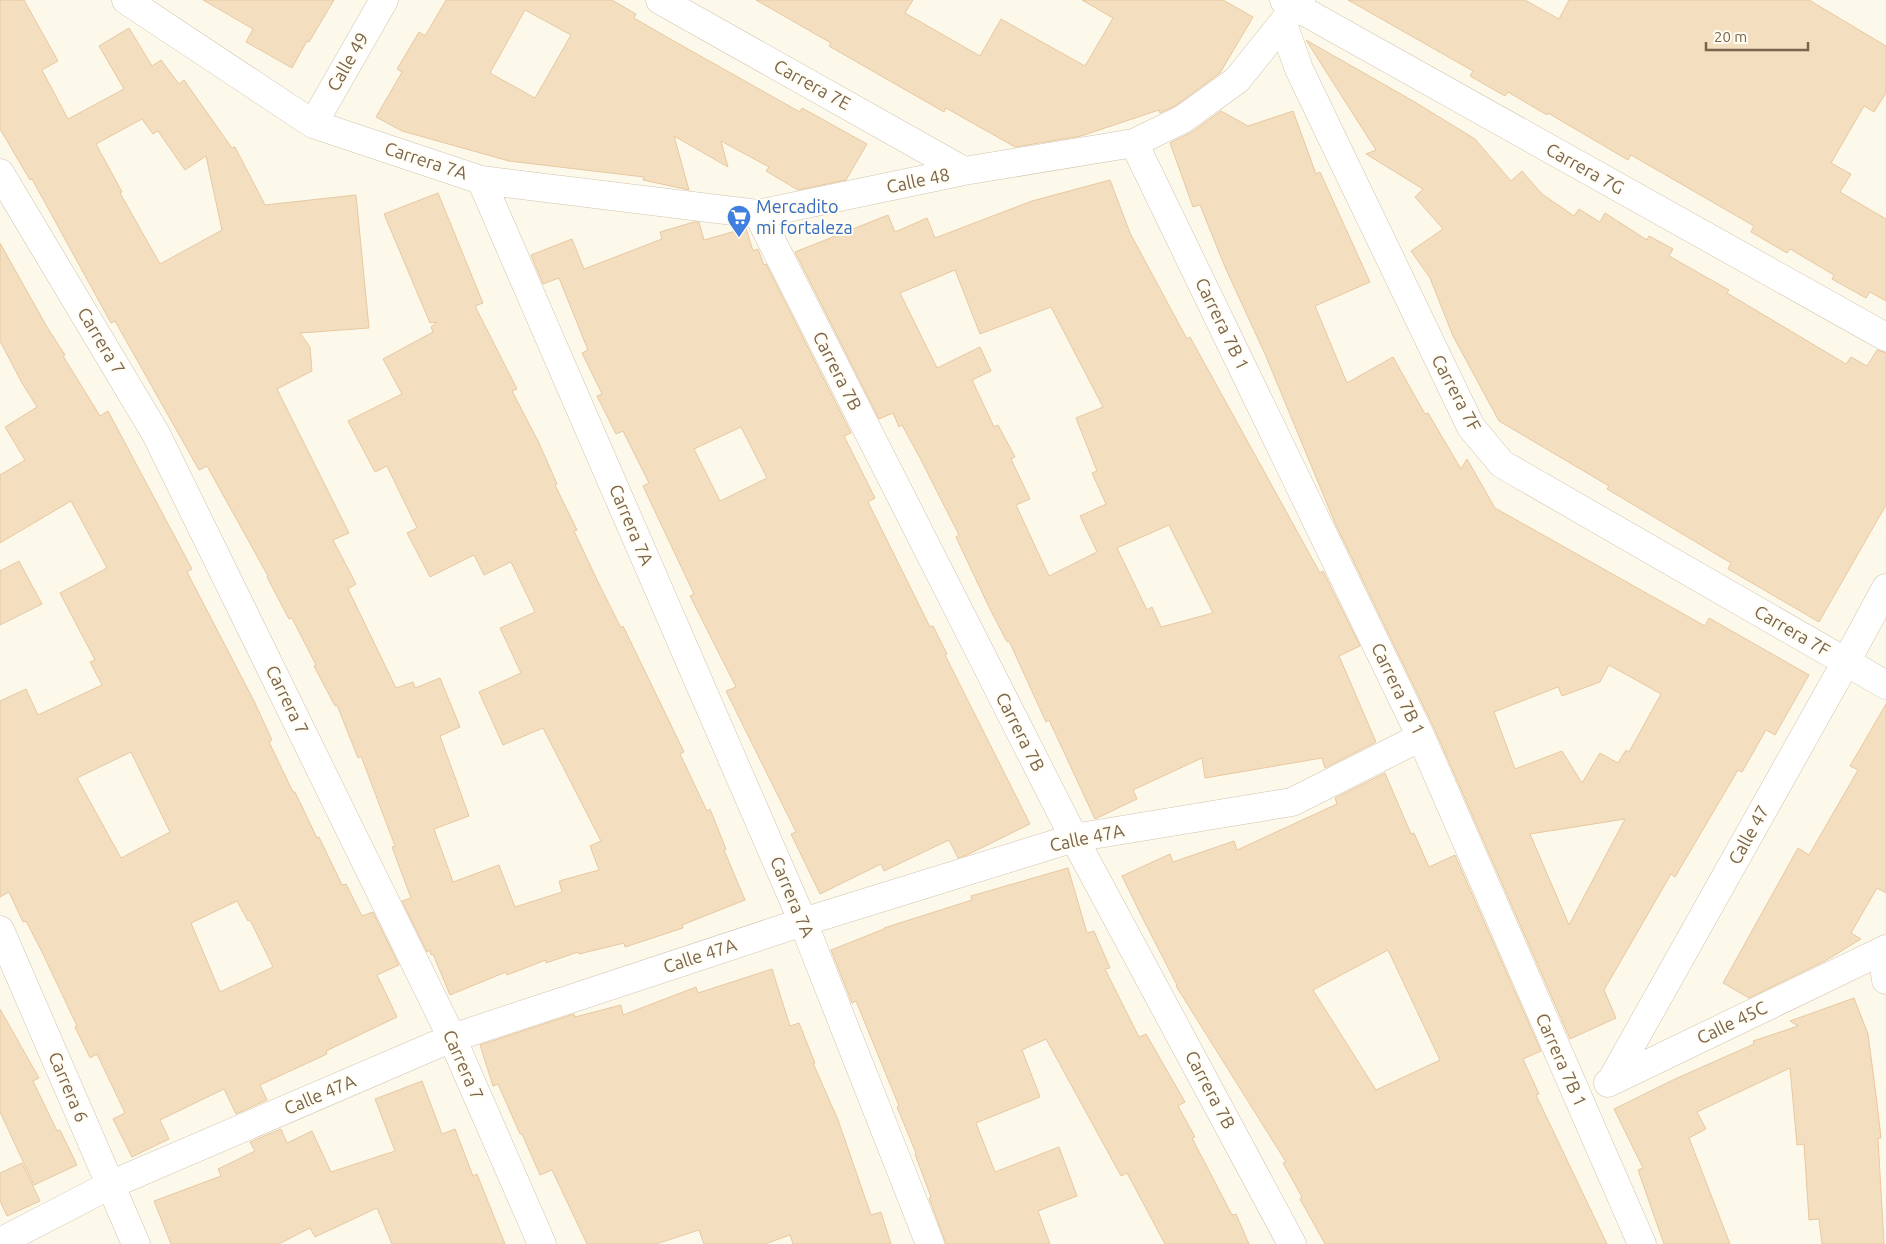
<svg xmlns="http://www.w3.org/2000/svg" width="1886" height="1244" viewBox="0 0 1886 1244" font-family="Ubuntu,sans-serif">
  <rect width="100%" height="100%" fill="#fdf9ea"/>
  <path fill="#f4dec0" stroke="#e8c8a0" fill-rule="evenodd" d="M 0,0 L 24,0 L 58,61 L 42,70 L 68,119 L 124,89 L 99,46 L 129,28 L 152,66 L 161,60 L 179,84 L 184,80 L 191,90 L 232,148 L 235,147 L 265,205 L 356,195 L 369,328 L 300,333 L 310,347 L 312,371 L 277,389 L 349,533 L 333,540 L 356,584 L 348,589 L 396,688 L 413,682 L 415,688 L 440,678 L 460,727 L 440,736 L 469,816 L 434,829 L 453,882 L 499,865 L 515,907 L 562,892 L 559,881 L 599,870 L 590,846 L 601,841 L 543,728 L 503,745 L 479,692 L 521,673 L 500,628 L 535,612 L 511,562 L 484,575 L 474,555 L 430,577 L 407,533 L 417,528 L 387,466 L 375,472 L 348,421 L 402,394 L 383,359 L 433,332 L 431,327 L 437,322 L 430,323 L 384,214 L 438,193 L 483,303 L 475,306 L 517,389 L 512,391 L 539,443 L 557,484 L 555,485 L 577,530 L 574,531 L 598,582 L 621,628 L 623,626 L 684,752 L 680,754 L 707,811 L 710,809 L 726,849 L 724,850 L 745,900 L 682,925 L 683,928 L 625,947 L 624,943 L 579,954 L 578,952 L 546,963 L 546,960 L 507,975 L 506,972 L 450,995 L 433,954 L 431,955 L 430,950 L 427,952 L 402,901 L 411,898 L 392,847 L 395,846 L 361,756 L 358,758 L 337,705 L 335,706 L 314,666 L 316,665 L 292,618 L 289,619 L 267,577 L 268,576 L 207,466 L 199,470 L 115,321 L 111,323 L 32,179 L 30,180 L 0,129 ZM 142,119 L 153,134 L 158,131 L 185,170 L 206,156 L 222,230 L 160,264 L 120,193 L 122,192 L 96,144 Z
    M 203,0 L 334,0 L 309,42 L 307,41 L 292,68 L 246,42 L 253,29 Z
    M 446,0 L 612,0 L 636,14 L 634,18 L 672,40 L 800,112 L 802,108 L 867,144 L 846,180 L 798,190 L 766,171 L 769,167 L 721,141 L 728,167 L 674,136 L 689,190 L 643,180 L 644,177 L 509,161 L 402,131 L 376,117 L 402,72 L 397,69 L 419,32 L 425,36 ZM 525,10 L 571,35 L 535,98 L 490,73 Z
    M 756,0 L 913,0 L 905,13 L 980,56 L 1001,19 L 1085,66 L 1113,18 L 1082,0 L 1223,0 L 1253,17 L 1220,73 L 1175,106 L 1160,113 L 1159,110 L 1081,136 L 1015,147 L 946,108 L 944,112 L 829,46 L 831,43 Z
    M 1348,0 L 1525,0 L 1559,19 L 1569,0 L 1809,0 L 1886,46 L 1886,93 L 1874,112 L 1864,106 L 1831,163 L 1851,174 L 1840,192 L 1886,219 L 1886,301 L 1870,292 L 1866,298 L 1832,279 L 1834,275 L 1790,249 L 1787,253 L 1751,232 L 1754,226 L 1631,155 L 1628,160 L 1548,113 L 1547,115 L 1508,92 L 1505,96 L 1470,76 L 1473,71 Z
    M 1306,40 L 1413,101 L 1475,139 L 1511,181 L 1522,171 L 1542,194 L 1574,216 L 1579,209 L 1600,222 L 1605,213 L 1647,240 L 1649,236 L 1673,249 L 1669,256 L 1729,290 L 1727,293 L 1846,364 L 1851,357 L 1867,366 L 1877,350 L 1886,353 L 1886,505 L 1819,622 L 1728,569 L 1731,563 L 1607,489 L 1609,486 L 1499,421 L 1453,336 L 1430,278 L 1411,251 L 1443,229 L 1415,197 L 1423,189 L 1366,154 L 1376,150 Z
    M 1221,111 L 1248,126 L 1293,111 L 1316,174 L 1320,172 L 1370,282 L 1315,306 L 1347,383 L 1393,357 L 1425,414 L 1428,413 L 1461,469 L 1467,459 L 1495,508 L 1705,626 L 1709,618 L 1809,675 L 1775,735 L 1766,730 L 1742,772 L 1738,770 L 1675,877 L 1671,874 L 1604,990 L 1616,1018 L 1570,1039 L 1435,730 L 1335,523 L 1265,354 L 1225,267 L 1200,205 L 1193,207 L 1170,143 L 1192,132 ZM 1609,665 L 1661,694 L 1629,752 L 1626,750 L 1618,763 L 1600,753 L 1582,783 L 1562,751 L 1515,769 L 1494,712 L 1558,687 L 1562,696 L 1600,682 ZM 1625,819 L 1569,925 L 1530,834 Z
    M 1110,180 L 1130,233 L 1187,339 L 1190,337 L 1320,573 L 1323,571 L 1360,646 L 1339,656 L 1376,742 L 1325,768 L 1322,758 L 1205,778 L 1202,758 L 1133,790 L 1137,799 L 1095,819 L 1049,720 L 1046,722 L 1009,641 L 1007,642 L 988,605 L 956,537 L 959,535 L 920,458 L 902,425 L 899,427 L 893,413 L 879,419 L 795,252 L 888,215 L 895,232 L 927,218 L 935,238 L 1032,201 ZM 955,270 L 980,334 L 1051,307 L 1103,407 L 1076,418 L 1097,471 L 1092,473 L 1106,504 L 1080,516 L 1097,552 L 1049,576 L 1016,505 L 1030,499 L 1011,459 L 1015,457 L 998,425 L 994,427 L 972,380 L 991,371 L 980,347 L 937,368 L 900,293 ZM 1169,525 L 1213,613 L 1161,627 L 1152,607 L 1147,610 L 1117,548 Z
    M 694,222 L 699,222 L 704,240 L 746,228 L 753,251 L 758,249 L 764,265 L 766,264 L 851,433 L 844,436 L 875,498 L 868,502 L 930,627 L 933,626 L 947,654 L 945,655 L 1030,824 L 967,855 L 958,858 L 949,840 L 884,871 L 881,864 L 820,894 L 791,834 L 796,832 L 726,691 L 736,687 L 690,596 L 694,594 L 643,486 L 649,483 L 623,431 L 616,434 L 597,396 L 602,394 L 582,353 L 588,350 L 559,278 L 543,284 L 531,255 L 572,239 L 584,269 L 662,239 L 660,232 ZM 741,427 L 767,478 L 720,501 L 694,449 Z
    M 0,243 L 47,327 L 65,355 L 63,356 L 100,416 L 108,411 L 192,569 L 187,572 L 254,701 L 272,740 L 269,742 L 293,792 L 295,792 L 317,838 L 319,837 L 342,885 L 346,884 L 362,916 L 373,912 L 399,965 L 377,975 L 397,1017 L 326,1051 L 327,1054 L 260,1085 L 267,1100 L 236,1114 L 224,1089 L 160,1120 L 169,1139 L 132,1157 L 113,1119 L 125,1113 L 97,1054 L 90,1058 L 75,1027 L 77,1026 L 42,952 L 26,921 L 23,922 L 9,892 L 0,897 L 0,701 L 26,689 L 38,715 L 102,685 L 90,662 L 95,660 L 60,593 L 107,568 L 71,501 L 0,543 L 0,475 L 25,460 L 5,427 L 37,407 L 22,383 L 0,341 ZM 131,752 L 170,832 L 121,858 L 77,778 ZM 237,901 L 248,921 L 250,920 L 273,967 L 220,992 L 191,923 Z
    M 19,561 L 42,604 L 0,625 L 0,571 Z
    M 1886,704 L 1886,893 L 1877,888 L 1851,933 L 1861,939 L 1825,961 L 1749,998 L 1723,983 L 1798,848 L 1809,855 L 1858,770 L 1850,766 Z
    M 1385,773 L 1411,834 L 1414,833 L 1429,867 L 1455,855 L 1541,1051 L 1523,1059 L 1539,1094 L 1536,1095 L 1607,1244 L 1325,1244 L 1300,1199 L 1302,1197 L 1283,1163 L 1286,1162 L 1176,986 L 1177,985 L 1142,917 L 1122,876 L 1170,854 L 1173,862 L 1234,841 L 1237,850 L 1337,804 L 1335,798 ZM 1388,950 L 1440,1060 L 1376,1090 L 1313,990 Z
    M 1068,868 L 1087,933 L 1094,931 L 1110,968 L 1105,969 L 1139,1037 L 1146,1034 L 1185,1102 L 1178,1106 L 1195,1137 L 1192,1138 L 1232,1215 L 1236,1214 L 1249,1244 L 1165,1244 L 1127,1173 L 1121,1176 L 1046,1039 L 1022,1050 L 1040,1097 L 976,1123 L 995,1172 L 1059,1147 L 1077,1196 L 1038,1211 L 1050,1244 L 946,1244 L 929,1198 L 931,1197 L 915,1154 L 916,1153 L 897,1107 L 899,1106 L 856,1001 L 852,1003 L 831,950 L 884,929 L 884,928 L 972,900 L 971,896 Z
    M 772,969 L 790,1026 L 799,1023 L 815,1063 L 813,1063 L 838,1120 L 871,1215 L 881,1212 L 891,1244 L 793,1244 L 790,1235 L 765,1244 L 704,1244 L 699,1230 L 656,1244 L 587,1244 L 552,1170 L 540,1175 L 522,1134 L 520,1134 L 498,1084 L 493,1086 L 480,1045 L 574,1014 L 575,1017 L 621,1005 L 623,1015 L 696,987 L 698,993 Z
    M 1854,998 L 1868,1034 L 1877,1103 L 1881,1138 L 1878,1138 L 1884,1244 L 1822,1244 L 1819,1219 L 1809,1220 L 1804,1144 L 1797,1145 L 1790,1068 L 1697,1112 L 1706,1129 L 1689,1138 L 1730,1244 L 1664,1244 L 1638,1170 L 1643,1168 L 1614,1109 L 1675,1079 L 1754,1044 L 1753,1041 L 1798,1026 L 1790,1021 Z
    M 0,1009 L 39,1078 L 33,1081 L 57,1131 L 60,1130 L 77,1165 L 34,1185 L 0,1112 Z
    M 422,1081 L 442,1134 L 455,1129 L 473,1176 L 477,1174 L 505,1244 L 392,1244 L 377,1208 L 315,1237 L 310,1228 L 279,1244 L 171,1244 L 154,1201 L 221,1176 L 218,1169 L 255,1151 L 250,1142 L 281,1129 L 287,1143 L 312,1131 L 331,1172 L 395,1151 L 375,1099 Z
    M 22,1163 L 40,1201 L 7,1216 L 0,1201 L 0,1173 Z"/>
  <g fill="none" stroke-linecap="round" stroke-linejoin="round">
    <defs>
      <path id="street" d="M 126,0 L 313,124 L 481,180 L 758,214 L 964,171 L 1134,143 L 1183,119 L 1237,80 L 1301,0
        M 660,0 L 964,171
        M 1284,0 L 1886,337
        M 1283,24 L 1299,69 L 1471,427 L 1502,464 L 1886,685
        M 313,124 L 384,0
        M 1134,143 L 1421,737 L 1642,1244
        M 0,173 L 156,434 L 452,1038 L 542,1244
        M 481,180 L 803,922 L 930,1244
        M 758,214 L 1074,838 L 1292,1244
        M 0,930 L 136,1244
        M 1882,951 L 1886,980
        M 1611,1081 L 1846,662 L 1886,588
        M 1608,1083 L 1886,949
        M 0,1242 L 110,1185 L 452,1038 L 803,922 L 1074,838 L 1292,802 L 1421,737"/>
    </defs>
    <use href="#street" stroke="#d1c3ae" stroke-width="29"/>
    <use href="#street" stroke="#fff" stroke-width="28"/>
  </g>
  <defs>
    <symbol id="supermarket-pin" viewBox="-11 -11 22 30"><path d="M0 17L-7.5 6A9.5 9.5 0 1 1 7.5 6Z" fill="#3f7fe0" stroke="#fffcf2"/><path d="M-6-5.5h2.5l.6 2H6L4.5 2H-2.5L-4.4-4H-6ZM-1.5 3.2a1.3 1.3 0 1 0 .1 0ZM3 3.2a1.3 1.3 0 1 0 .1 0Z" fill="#fff"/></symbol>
  </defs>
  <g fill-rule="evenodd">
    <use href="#supermarket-pin" x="725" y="203" width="28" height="38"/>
  </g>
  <g text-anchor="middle" stroke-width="4" stroke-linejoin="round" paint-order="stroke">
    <g font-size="18" fill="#7a644b" stroke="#fffcf2">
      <text transform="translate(348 62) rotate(-60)" y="6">Calle 49</text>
      <text transform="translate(812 85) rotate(29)" y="6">Carrera 7E</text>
      <text transform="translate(426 161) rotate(18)" y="6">Carrera 7A</text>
      <text transform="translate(1585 169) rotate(29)" y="6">Carrera 7G</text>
      <text transform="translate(918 181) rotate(-12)" y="6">Calle 48</text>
      <text transform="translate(1222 324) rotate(64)" y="6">Carrera 7B 1</text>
      <text transform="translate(101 341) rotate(59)" y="6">Carrera 7</text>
      <text transform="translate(837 371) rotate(63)" y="6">Carrera 7B</text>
      <text transform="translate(1456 393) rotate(62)" y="6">Carrera 7F</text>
      <text transform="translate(631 525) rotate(67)" y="6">Carrera 7A</text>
      <text transform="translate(1792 631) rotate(30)" y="6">Carrera 7F</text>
      <text transform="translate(1398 689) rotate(64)" y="6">Carrera 7B 1</text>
      <text transform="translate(287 700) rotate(64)" y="6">Carrera 7</text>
      <text transform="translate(1020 732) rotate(63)" y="6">Carrera 7B</text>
      <text transform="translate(1749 835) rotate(-61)" y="6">Calle 47</text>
      <text transform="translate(1087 838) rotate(-12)" y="6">Calle 47A</text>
      <text transform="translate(792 897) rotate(67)" y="6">Carrera 7A</text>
      <text transform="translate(700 956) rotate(-18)" y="6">Calle 47A</text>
      <text transform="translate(1732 1023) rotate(-26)" y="6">Calle 45C</text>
      <text transform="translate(1561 1060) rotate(66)" y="6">Carrera 7B 1</text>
      <text transform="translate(463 1065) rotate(66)" y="6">Carrera 7</text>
      <text transform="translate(68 1087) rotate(67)" y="6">Carrera 6</text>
      <text transform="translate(1210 1090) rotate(62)" y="6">Carrera 7B</text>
      <text transform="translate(320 1095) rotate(-23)" y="6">Calle 47A</text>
    </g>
    <g font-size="18" fill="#366cbe" stroke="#fffcf2" text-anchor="start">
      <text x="756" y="213">Mercadito<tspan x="756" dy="21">mi fortaleza</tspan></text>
    </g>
  </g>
  <path d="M1706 42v8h102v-8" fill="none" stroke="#7a644b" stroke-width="2.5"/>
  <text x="1714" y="42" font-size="15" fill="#7a644b" stroke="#fffcf2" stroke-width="4" paint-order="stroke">20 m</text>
</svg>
